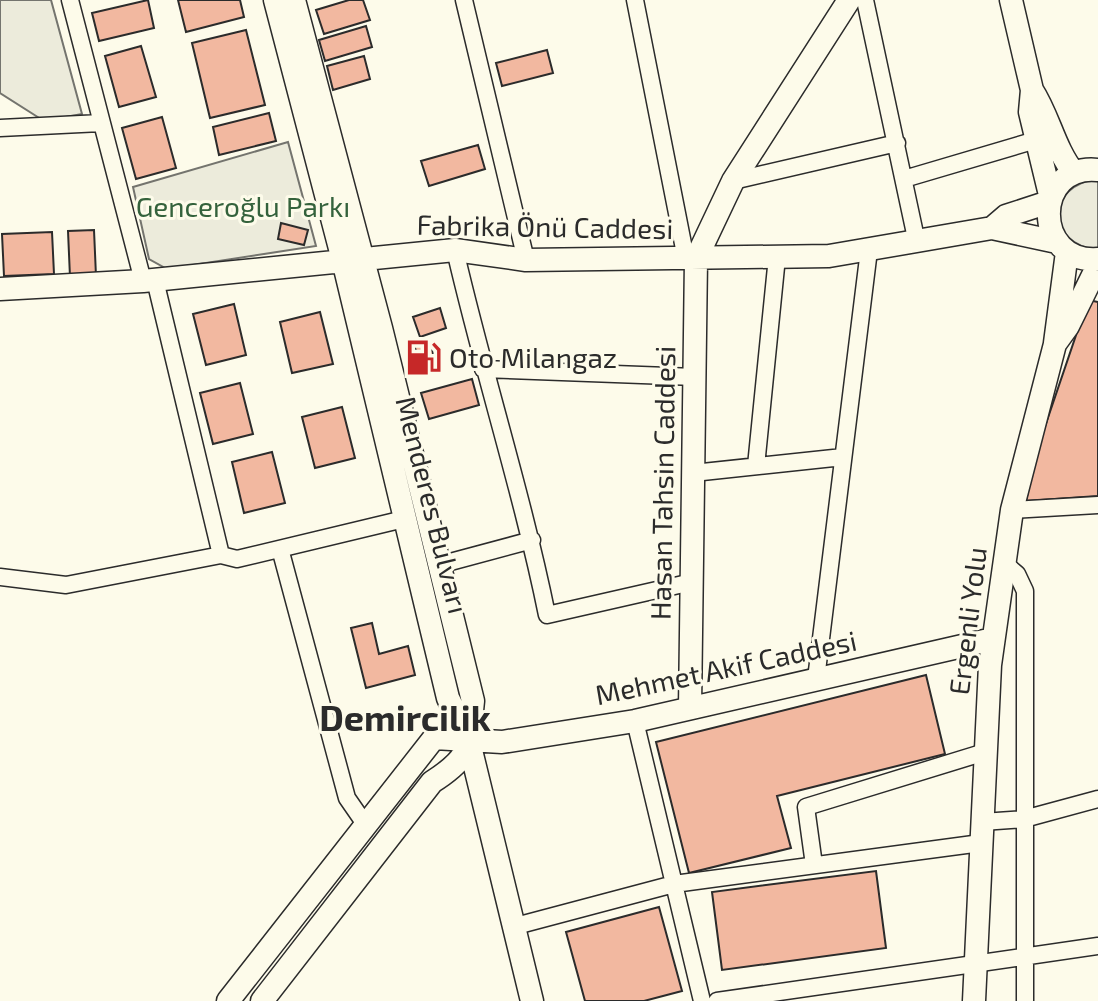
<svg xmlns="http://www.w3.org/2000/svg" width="1098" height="1001" viewBox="0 0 1098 1001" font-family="'Exo 2',sans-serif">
  <rect width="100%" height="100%" fill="#fdfbea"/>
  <path fill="#ecebdb" stroke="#74746e" stroke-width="2" d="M 0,0 L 51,0 L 82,114 L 44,121 L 0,93 Z
    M 288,142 L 316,246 L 167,269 L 149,259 L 133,187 Z
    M 1098,179 L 1098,250 C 1045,244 1045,185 1098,179 Z"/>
  <path fill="#f2b8a0" stroke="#2b2b2b" stroke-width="2" d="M 148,0 L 154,28 L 99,41 L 92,13 Z
    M 178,0 L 240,0 L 244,17 L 186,32 Z
    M 349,0 L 363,0 L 370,20 L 324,34 L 316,10 Z
    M 366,26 L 372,47 L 325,61 L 319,40 Z
    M 246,30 L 265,105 L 210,118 L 192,43 Z
    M 141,46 L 156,97 L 119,107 L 105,56 Z
    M 547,50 L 553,73 L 502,86 L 496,63 Z
    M 364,56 L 370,79 L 333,90 L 327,66 Z
    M 269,113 L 276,141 L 219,155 L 213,127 Z
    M 162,117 L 176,168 L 136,179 L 122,128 Z
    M 478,145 L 485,169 L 429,186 L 421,161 Z
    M 281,223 L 308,230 L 304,245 L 278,239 Z
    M 94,230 L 96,276 L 70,277 L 68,231 Z
    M 52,232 L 54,274 L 4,276 L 2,234 Z
    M 1088,300 L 1098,302 L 1098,496 L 1026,501 L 1036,453 Z
    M 234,304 L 246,355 L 206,365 L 193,314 Z
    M 440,308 L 446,328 L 420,337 L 413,317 Z
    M 320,312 L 333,364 L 292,373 L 280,322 Z
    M 430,341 L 437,370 L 422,374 L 414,344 Z
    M 472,379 L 479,405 L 429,419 L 421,393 Z
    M 240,383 L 253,434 L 213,444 L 200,393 Z
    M 342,407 L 355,458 L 315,468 L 302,417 Z
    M 272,452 L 285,503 L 244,513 L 232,462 Z
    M 372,623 L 379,654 L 408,646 L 415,675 L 366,688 L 351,628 Z
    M 926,675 L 945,754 L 777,796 L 791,848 L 689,873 L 656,742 Z
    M 876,871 L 886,948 L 722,970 L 712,892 Z
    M 659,907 L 682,991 L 644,1001 L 585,1001 L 566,932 Z"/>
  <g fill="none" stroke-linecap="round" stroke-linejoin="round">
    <defs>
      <path id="street" d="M 70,0 L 143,281
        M 464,0 L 526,260
        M 635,0 L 686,259
        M 865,0 L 917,243
        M 0,128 L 101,123
        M 904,179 L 1036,140
        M 733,181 L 897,143
        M 455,250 C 483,372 522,492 547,615 L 692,582
        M 155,280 L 221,555
        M 483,369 L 695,377
        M 756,466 L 777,257
        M 693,473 L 843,457
        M 1012,510 L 1098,505
        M 282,556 L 347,798 L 365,824
        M 1004,563 L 1017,574 L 1025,591 L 1025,1001
        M 439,565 L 532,540
        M 0,577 L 66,585 L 221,555 L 237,559 L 404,519
        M 816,679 L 869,250
        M 635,721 L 702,1001
        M 982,822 L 1024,819 L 1098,799
        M 814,865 L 806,807 L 985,752
        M 512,927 L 674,884 L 981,843
        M 717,1001 L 1098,946"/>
      <path id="secondary" d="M 275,0 L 343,260 L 448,698 L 469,742 L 532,1001
        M 1011,0 L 1032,90 L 1030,112 L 1050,195
        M 1032,90 C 1049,116 1054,148 1074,173
        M 1098,170 C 1033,163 1032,264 1098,259
        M 992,228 L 1006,216 L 1049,202
        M 0,289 L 143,281 L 455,250 L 526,260 L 829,256 L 992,228 L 1057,242
        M 1055,343 L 1067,252
        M 690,708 L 696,259 L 733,181 L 849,0
        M 228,1001 L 434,738 L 502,742 L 635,721 L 993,639
        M 262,1001 L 432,782 C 473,756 468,747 473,701 L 381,328 L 294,0
        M 974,1001 L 990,665 L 1012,510 L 1055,344 L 1068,326 L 1098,265"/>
    </defs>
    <use href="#street" stroke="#2b2b2b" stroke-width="19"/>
    <use href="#secondary" stroke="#2b2b2b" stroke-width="25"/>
    <use href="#street" stroke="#fdfbea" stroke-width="16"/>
    <use href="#secondary" stroke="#fdfbea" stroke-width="22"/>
  </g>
  <defs>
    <symbol id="fuel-bare" viewBox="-9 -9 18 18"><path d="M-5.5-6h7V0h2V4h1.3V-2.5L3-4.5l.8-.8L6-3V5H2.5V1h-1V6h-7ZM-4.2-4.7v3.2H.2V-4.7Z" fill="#c62828" stroke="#fdfbea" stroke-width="2.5" paint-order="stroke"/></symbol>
  </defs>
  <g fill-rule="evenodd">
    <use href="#fuel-bare" x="398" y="332" width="51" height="51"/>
  </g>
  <g text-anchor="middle" stroke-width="6" stroke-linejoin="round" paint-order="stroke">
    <g font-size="28" fill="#34623c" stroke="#fdfbea">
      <text x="243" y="217">Genceroğlu Parkı</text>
    </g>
    <g font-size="28" fill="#2b2b2b" stroke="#fdfbea">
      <text transform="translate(545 227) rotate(1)" y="10">Fabrika Önü Caddesi</text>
      <text transform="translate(663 483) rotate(-89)" y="10">Hasan Tahsin Caddesi</text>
      <text transform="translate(432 505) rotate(76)" y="10">Menderes Bulvarı</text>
      <text transform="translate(968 621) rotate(-83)" y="10">Ergenli Yolu</text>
      <text transform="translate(726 668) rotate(-12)" y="10">Mehmet Akif Caddesi</text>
    </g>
    <g font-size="28" fill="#2b2b2b" stroke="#fdfbea" text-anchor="start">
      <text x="449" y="368">Oto Milangaz</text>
    </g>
    <g font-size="36" font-weight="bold" fill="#2b2b2b" stroke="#fdfbea">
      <text x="405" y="731">Demircilik</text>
    </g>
  </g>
</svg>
